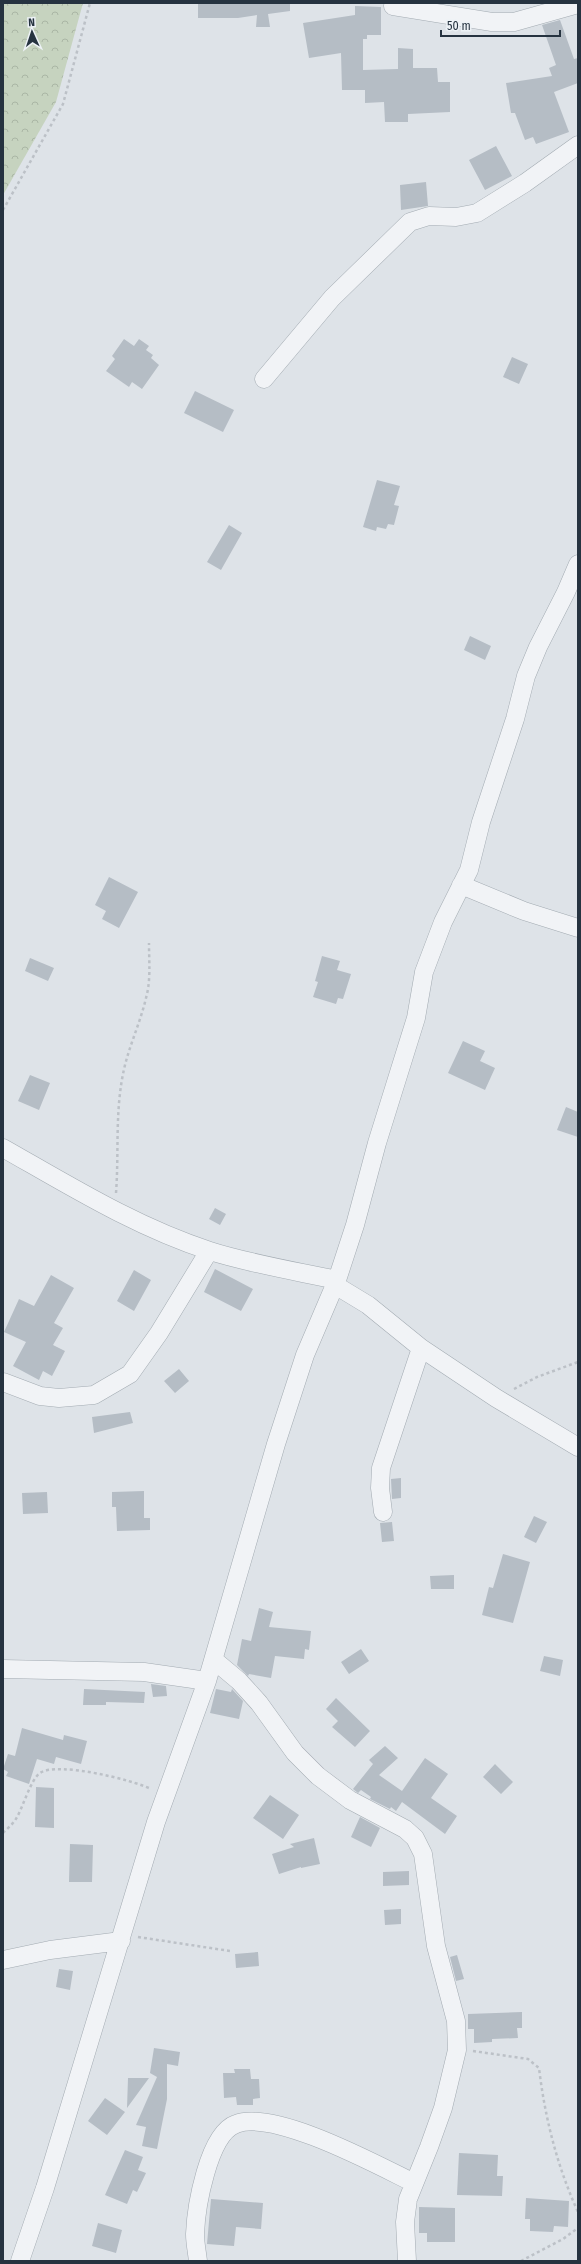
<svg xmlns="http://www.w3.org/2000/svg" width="581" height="2264" viewBox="0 0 581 2264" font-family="'Fira Sans Condensed',sans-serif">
  <defs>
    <pattern id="forest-crowns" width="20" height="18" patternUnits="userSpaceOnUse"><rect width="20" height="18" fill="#c6d3bf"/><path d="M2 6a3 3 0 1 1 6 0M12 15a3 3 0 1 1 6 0" fill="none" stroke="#aab6a5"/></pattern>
  </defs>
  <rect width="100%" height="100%" fill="#dee3e8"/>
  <path fill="url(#forest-crowns)" d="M 3,3 L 83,3 L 56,102 L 3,195 Z"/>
  <path fill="#b5bdc5" d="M 198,3 L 290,3 L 290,11 L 268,14 L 270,27 L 256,27 L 257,15 L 238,18 L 198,18 Z
    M 355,6 L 381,7 L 381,35 L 367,35 L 367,39 L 363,39 L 363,70 L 398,69 L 398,48 L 413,49 L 413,68 L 437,68 L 438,82 L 450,82 L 450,112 L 408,114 L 408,122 L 385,122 L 384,102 L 365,103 L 365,90 L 342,90 L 341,53 L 309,58 L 303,23 L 355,15 Z
    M 560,20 L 574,59 L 578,58 L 578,83 L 554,92 L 569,132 L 536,144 L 533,137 L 525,140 L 515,113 L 511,113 L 506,83 L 552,76 L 549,68 L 556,65 L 542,25 Z
    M 496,146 L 512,176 L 485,190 L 469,160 Z
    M 426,182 L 428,206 L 401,210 L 400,185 Z
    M 124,339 L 134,346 L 139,339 L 149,346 L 146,350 L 153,355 L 151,358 L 159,365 L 142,389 L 132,382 L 129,387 L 106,371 L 115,359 L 112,356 Z
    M 512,357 L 528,364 L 519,384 L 503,377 Z
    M 195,391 L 234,410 L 223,432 L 184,413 Z
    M 377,480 L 400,486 L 394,505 L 399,506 L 394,525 L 388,524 L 386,529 L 377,527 L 376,531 L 363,527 Z
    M 229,525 L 242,533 L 221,570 L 207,562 Z
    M 470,636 L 491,646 L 485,660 L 464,650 Z
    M 109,877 L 138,892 L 119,928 L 102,919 L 106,911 L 95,905 Z
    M 322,956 L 340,961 L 337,970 L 351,974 L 343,999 L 338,998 L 336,1004 L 313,997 L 318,982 L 315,981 Z
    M 30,958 L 54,968 L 48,981 L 25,971 Z
    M 463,1041 L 485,1051 L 480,1061 L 495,1068 L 485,1090 L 448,1073 Z
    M 30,1075 L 50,1083 L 39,1110 L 18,1101 Z
    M 566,1107 L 578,1112 L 578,1137 L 557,1130 Z
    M 215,1208 L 226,1214 L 220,1225 L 209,1219 Z
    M 215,1269 L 253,1289 L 241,1311 L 204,1292 Z
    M 134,1270 L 151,1280 L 134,1311 L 117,1301 Z
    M 51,1275 L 74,1288 L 54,1323 L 63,1328 L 53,1345 L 65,1351 L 52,1376 L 43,1371 L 39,1380 L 13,1366 L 26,1342 L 4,1332 L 19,1299 L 34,1306 Z
    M 179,1369 L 189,1381 L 175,1393 L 164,1381 Z
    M 130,1412 L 133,1423 L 94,1433 L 92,1417 Z
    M 401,1478 L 401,1498 L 392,1499 L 391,1479 Z
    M 144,1491 L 144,1518 L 150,1518 L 150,1530 L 117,1531 L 116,1507 L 112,1507 L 112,1492 Z
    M 47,1492 L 48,1513 L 23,1514 L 22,1493 Z
    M 534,1516 L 547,1522 L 536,1543 L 524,1537 Z
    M 392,1522 L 394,1541 L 382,1542 L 380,1523 Z
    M 503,1554 L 530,1562 L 513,1623 L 482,1615 L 489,1587 L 493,1588 Z
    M 454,1575 L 454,1589 L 431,1589 L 430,1576 Z
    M 259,1608 L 273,1612 L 269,1627 L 311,1631 L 309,1650 L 305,1649 L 304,1659 L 275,1656 L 271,1678 L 249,1674 L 248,1676 L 237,1665 L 242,1639 L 251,1641 Z
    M 361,1649 L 369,1661 L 349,1674 L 341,1662 Z
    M 544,1656 L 563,1660 L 560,1676 L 540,1671 Z
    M 151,1684 L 166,1686 L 167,1696 L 153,1697 Z
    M 84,1689 L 145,1692 L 144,1703 L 106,1702 L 106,1705 L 83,1705 Z
    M 216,1689 L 231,1692 L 232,1689 L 243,1701 L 239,1719 L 210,1713 Z
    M 336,1698 L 370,1731 L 355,1747 L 332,1727 L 338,1721 L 326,1709 Z
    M 22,1728 L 63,1740 L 64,1735 L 87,1741 L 81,1764 L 56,1757 L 54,1764 L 37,1759 L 29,1784 L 6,1776 L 8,1772 L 3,1769 L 8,1754 L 15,1756 Z
    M 385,1746 L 398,1758 L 379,1775 L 402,1791 L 425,1758 L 448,1774 L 431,1798 L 457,1816 L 445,1834 L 402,1802 L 396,1811 L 391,1807 L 390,1809 L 370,1799 L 371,1797 L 361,1790 L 358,1793 L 353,1789 L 373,1764 L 369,1760 Z
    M 495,1764 L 513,1782 L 501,1794 L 483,1777 Z
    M 36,1787 L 54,1788 L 54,1828 L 35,1827 Z
    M 270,1795 L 299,1815 L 283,1839 L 253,1818 Z
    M 360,1817 L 380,1828 L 371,1847 L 351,1837 Z
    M 314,1838 L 320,1864 L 301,1868 L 301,1867 L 279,1874 L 272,1854 L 294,1847 L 290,1844 Z
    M 70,1844 L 93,1845 L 92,1882 L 69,1882 Z
    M 409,1871 L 409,1885 L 383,1886 L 383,1872 Z
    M 401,1909 L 401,1924 L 385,1925 L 384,1910 Z
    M 258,1952 L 259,1966 L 236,1968 L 235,1954 Z
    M 457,1955 L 464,1979 L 456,1981 L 450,1957 Z
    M 59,1969 L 73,1971 L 70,1990 L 56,1987 Z
    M 522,2012 L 522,2028 L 517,2028 L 518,2038 L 492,2039 L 492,2042 L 474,2043 L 474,2029 L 468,2029 L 468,2014 Z
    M 154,2048 L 180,2052 L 178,2066 L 167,2064 L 167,2099 L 157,2149 L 142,2146 L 146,2127 L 136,2125 L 157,2077 L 150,2073 Z
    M 234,2069 L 250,2069 L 251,2079 L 259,2079 L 260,2098 L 253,2099 L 253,2105 L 237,2105 L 236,2097 L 224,2098 L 223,2073 L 235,2073 Z
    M 128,2078 L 149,2078 L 127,2108 Z
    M 105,2098 L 125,2112 L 107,2135 L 88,2121 Z
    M 125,2150 L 143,2157 L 138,2170 L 146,2173 L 137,2192 L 133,2190 L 127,2204 L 105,2195 Z
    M 459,2153 L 498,2155 L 497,2176 L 503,2176 L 502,2196 L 457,2195 Z
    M 526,2198 L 569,2201 L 568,2227 L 554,2226 L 553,2232 L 530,2231 L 530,2219 L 525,2219 Z
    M 211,2199 L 263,2203 L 261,2229 L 236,2227 L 234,2246 L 207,2244 Z
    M 419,2207 L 455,2208 L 455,2242 L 427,2242 L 427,2233 L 419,2233 Z
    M 98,2223 L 122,2230 L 116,2253 L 92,2246 Z"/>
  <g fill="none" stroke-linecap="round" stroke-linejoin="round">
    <defs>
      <path id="minor" d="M 393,6 L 492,22 L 514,22 L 578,4
        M 264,379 L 332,298 L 410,222 L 429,216 L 456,217 L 477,213 L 525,183 L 578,145
        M 461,885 L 524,911 L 578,928
        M 3,1148 C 70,1186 136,1227 210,1251 C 251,1264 295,1271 337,1280
        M 335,1285 L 368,1305 L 421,1348 L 496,1398 L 578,1447
        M 3,1382 L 40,1396 L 59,1398 L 94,1395 L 130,1374 L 159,1333 L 209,1251
        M 383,1512 L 380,1488 L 381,1468 L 421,1348
        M 214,1660 L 239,1681 L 259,1703 L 295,1753 L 318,1776 L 350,1800 L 405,1829 L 415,1838 L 423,1854 L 436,1946 L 456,2021 L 457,2050 L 443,2108 L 429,2147 L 408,2199 L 405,2222 L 407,2261
        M 3,1669 L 144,1672 L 207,1681
        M 3,1960 L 50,1950 L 121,1941
        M 20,2261 L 45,2188 L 156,1822 L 207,1681 L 276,1444 L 305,1355 L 337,1280 L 355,1225 L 377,1143 L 416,1018 L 424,972 L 443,922 L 469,870 L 481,822 L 515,719 L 526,676 L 538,647 L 566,592 L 578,564
        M 198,2261 C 197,2252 195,2243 195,2234 C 196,2208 208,2134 236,2124 C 274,2109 377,2165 414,2183"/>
    </defs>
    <use href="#minor" stroke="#a3abb2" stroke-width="19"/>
    <path stroke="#bcc1c7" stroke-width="2.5" stroke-dasharray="3 3" stroke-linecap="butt" d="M 3,210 L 63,104 L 90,3
      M 116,1193 C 119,1153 115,1114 123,1074 C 128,1048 140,1024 146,998 C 151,980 149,962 149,943
      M 514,1389 L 537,1377 L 578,1362
      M 3,1833 C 8,1828 14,1823 17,1817 C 23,1807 31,1779 40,1773 C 57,1761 133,1780 151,1789
      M 138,1937 L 230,1951
      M 473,2051 L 528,2059 L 539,2068 C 545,2118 557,2166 578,2212
      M 521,2261 L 563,2239 L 578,2228"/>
    <use href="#minor" stroke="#f1f3f6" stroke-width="18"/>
  </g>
  <rect width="581" height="2264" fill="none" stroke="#263340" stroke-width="8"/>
  <g transform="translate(32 32) rotate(357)" stroke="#edf2f6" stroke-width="3" paint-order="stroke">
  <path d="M0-3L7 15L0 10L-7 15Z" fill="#263340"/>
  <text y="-6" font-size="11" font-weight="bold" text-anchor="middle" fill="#263340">N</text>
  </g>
  <path d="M441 30v6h119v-6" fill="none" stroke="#263340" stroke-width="2"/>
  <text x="447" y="30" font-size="12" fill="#263340" stroke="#edf2f6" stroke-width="3" paint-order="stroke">50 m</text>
</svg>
